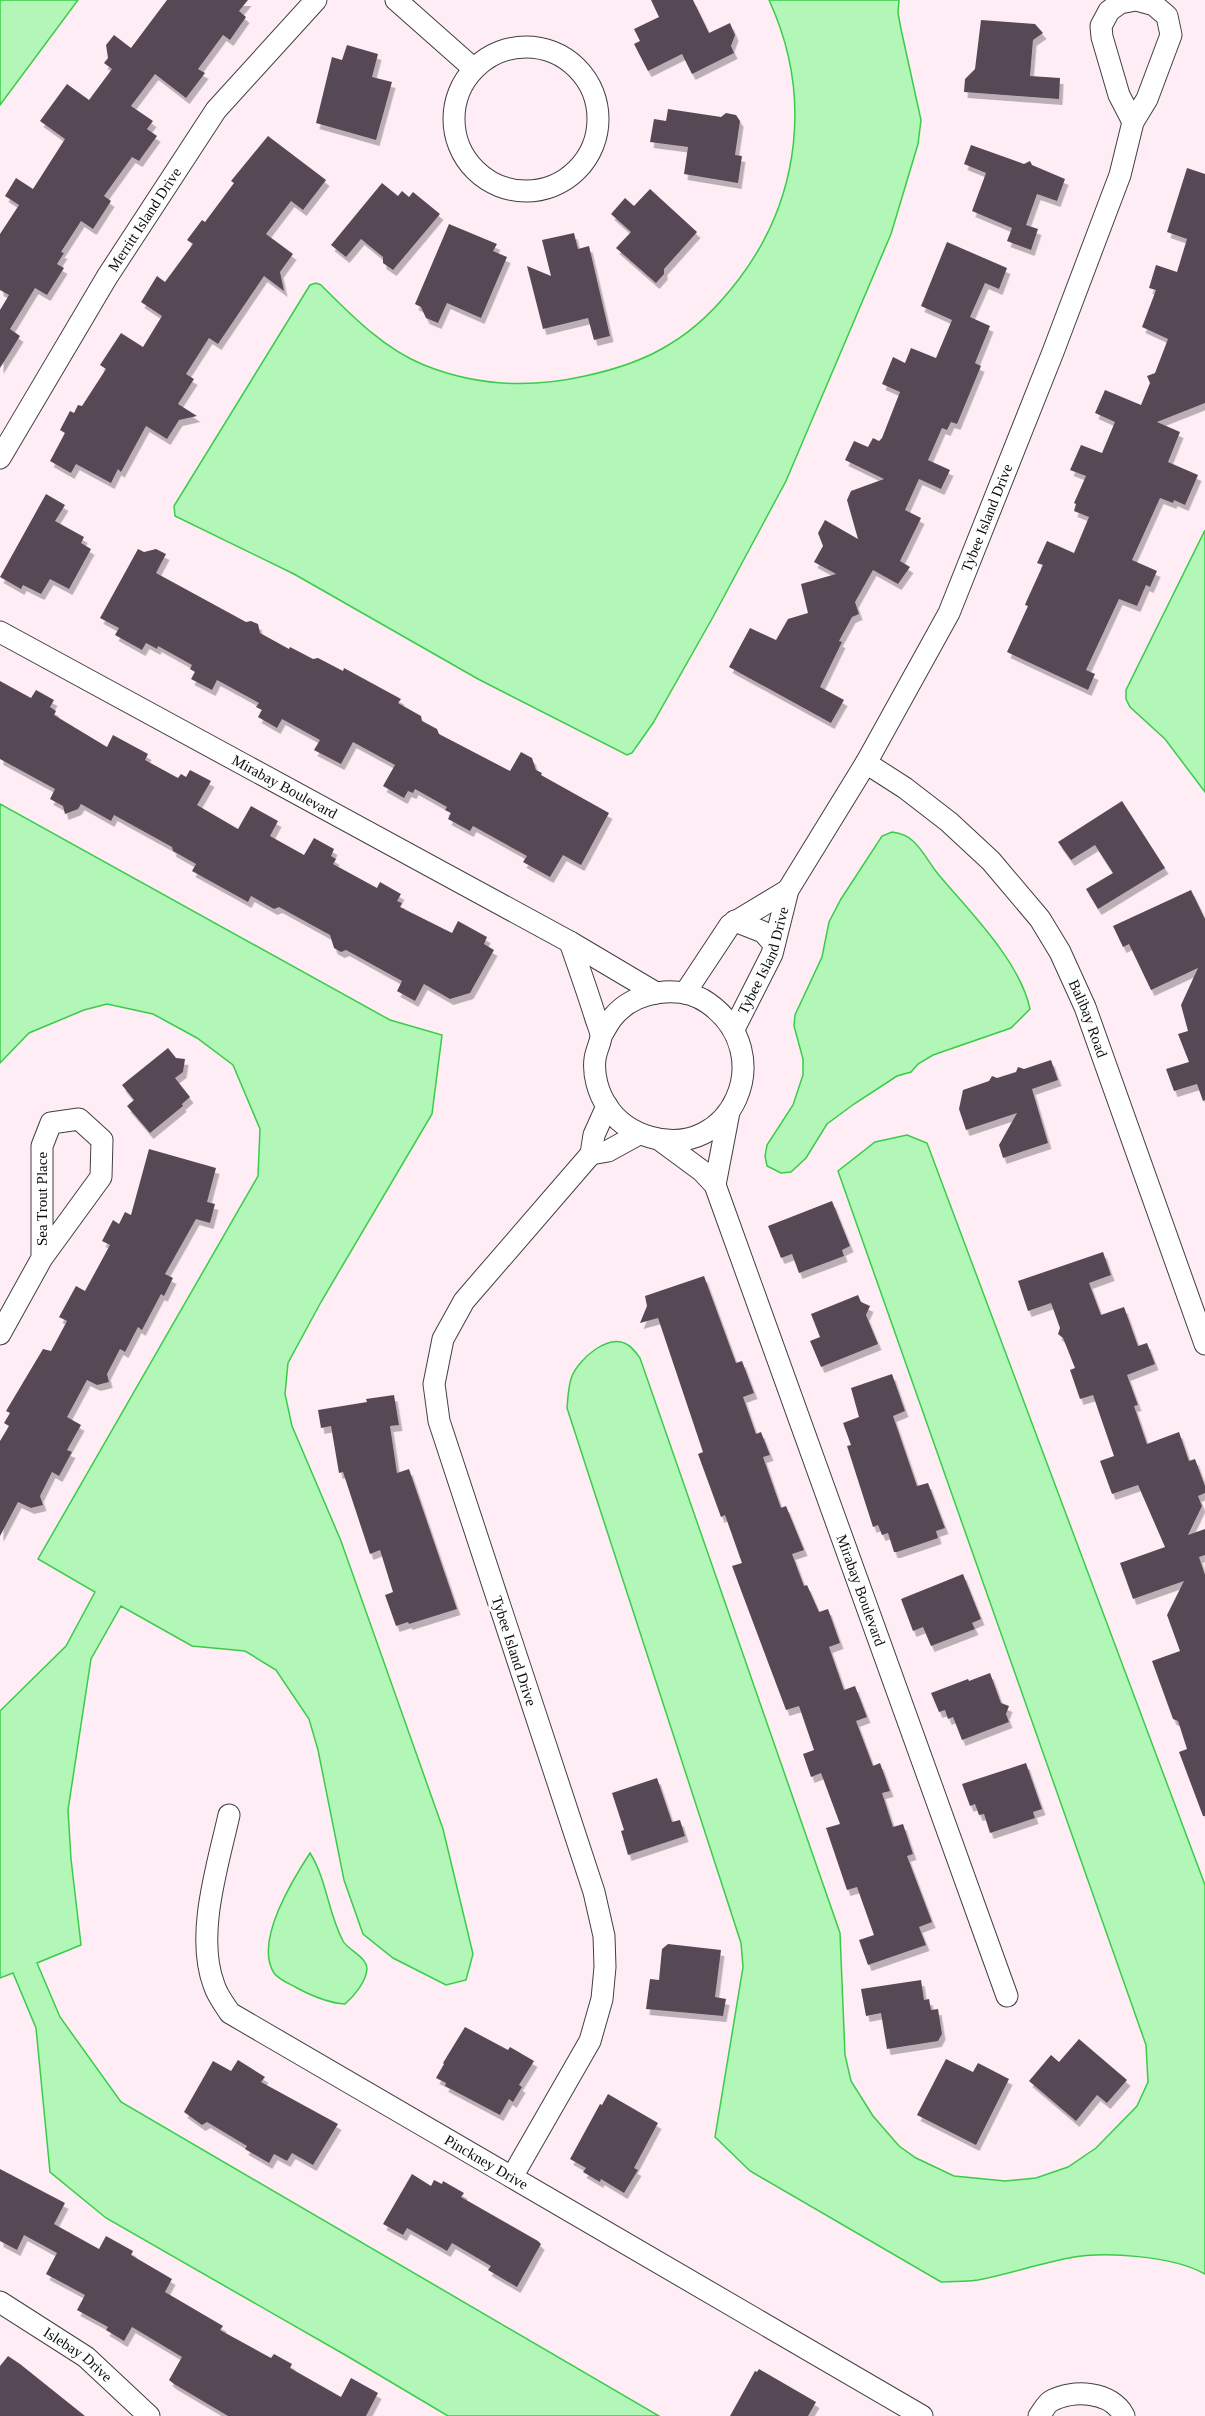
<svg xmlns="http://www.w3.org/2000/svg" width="1205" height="2416" viewBox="0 0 1205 2416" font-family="Georgia,serif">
  <defs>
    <filter id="shadow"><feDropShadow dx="3.5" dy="6" stdDeviation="0" flood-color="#0004"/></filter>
  </defs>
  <rect width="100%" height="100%" fill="#ffedf6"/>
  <path fill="#b2f6b8" stroke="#3acc49" stroke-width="1.5" d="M 0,0 L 78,0 L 0,105 Z
    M 769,0 L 899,0 L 898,13 L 901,29 L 921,120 L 918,144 L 891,234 L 786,481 L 713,617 L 653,723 L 632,753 L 627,755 L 478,679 L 294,574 L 175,516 L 174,506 L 310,285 L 316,283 L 321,285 C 351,315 384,349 424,365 C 476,386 532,388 585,376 C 613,370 645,360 670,344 C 697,328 720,304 739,279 C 801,197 812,93 769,0 Z
    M 1205,530 L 1205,792 L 1165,739 L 1130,707 L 1126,699 L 1126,690 Z
    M 0,804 L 390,1020 L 442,1035 L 432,1114 L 321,1302 L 288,1363 L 285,1394 L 292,1426 L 341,1541 L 443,1829 L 473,1954 L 466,1980 L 446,1985 L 393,1958 L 363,1934 L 344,1880 L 318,1750 L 309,1719 L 276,1670 L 245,1651 L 192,1646 L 121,1606 L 91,1659 L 68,1810 L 71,1859 L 81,1945 L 37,1963 L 60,2017 L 121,2102 L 659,2416 L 448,2416 L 347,2356 L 106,2218 L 50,2172 L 36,2028 L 13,1973 L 0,1978 L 0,1711 L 66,1646 L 95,1592 L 38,1559 L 258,1176 L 260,1129 L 233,1065 L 197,1038 L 153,1014 L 107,1004 L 84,1010 L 29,1033 L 0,1063 Z
    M 892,832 C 900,833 907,835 913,841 C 923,850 929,863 938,874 C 969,911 1020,961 1030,1009 L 1011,1028 L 933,1055 L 918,1064 L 911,1072 L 897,1076 L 854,1104 L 827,1124 L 806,1158 L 791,1172 L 781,1173 L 767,1166 L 765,1156 L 767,1145 L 793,1105 L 803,1075 L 803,1059 L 794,1026 L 795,1015 L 822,957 L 829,922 L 841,899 L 882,836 Z
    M 907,1135 L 927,1143 L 1205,1885 L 1205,2274 C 1173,2256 1105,2251 1069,2258 C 1038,2264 1009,2274 978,2280 C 966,2282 953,2281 941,2282 L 750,2171 L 715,2137 L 743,1967 L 741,1943 L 567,1408 C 568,1398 568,1386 572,1376 C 579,1359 609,1332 628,1345 C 633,1348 637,1354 640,1358 L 840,1933 L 845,2055 L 851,2081 L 873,2116 L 899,2146 L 916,2158 L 954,2176 L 1005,2181 L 1036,2178 L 1068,2167 L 1096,2148 L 1137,2106 L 1148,2082 L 1146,2045 L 838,1171 L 875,1142 Z
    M 310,1853 C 327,1880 328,1913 343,1941 C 348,1950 367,1957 367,1969 C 366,1982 354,1996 345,2004 C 328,2003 312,1996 297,1988 C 290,1984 279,1980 274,1973 C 254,1942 293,1879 310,1853 Z"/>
  <path fill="#564954" filter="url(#shadow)" d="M 167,0 L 248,0 L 239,11 L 246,17 L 230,40 L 223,35 L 198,69 L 205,73 L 186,98 L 155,74 L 131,106 L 153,121 L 147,129 L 157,136 L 139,161 L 132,157 L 104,196 L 111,201 L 93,229 L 81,221 L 61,252 L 64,253 L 57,264 L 64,268 L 47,295 L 35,288 L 10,329 L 20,336 L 0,368 L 0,310 L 9,295 L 0,290 L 0,234 L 19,205 L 5,196 L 16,178 L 33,189 L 65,139 L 40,121 L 67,84 L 89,100 L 112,69 L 104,63 L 108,58 L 106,45 L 114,35 L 131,48 Z
    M 651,0 L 693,0 L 709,33 L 730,23 L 735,35 L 731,46 L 734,53 L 692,74 L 682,54 L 648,71 L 634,44 L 640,41 L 634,29 L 659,17 Z
    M 981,20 L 1035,24 L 1043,33 L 1033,40 L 1030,76 L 1060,78 L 1059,99 L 964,92 L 965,79 L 975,69 Z
    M 347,45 L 378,54 L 372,77 L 392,82 L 376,140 L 316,123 L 332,57 L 342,60 Z
    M 668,109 L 721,117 L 726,113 L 736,115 L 740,121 L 735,155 L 742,156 L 738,183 L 684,174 L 688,147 L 650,142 L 654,119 L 666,121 Z
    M 268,136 L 326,180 L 303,210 L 291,201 L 266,234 L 293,254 L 280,272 L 284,291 L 264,276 L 218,344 L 209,338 L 186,374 L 194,379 L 178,404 L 197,416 L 179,420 L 167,439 L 146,426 L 121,472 L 118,469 L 111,483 L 76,464 L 71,473 L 50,461 L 65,433 L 60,430 L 70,411 L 74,413 L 78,405 L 82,406 L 106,369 L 100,365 L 121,333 L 143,347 L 162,316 L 141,302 L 157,276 L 165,282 L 193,244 L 187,240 L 202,220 L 205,222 L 234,183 L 231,181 Z
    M 971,145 L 1024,164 L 1030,161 L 1032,165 L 1065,179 L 1057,201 L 1037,194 L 1026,225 L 1038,229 L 1031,250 L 1007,241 L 1012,228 L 972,211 L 986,173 L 964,164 Z
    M 1187,168 L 1205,174 L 1205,403 L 1157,422 L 1180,432 L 1168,462 L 1198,475 L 1185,505 L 1174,500 L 1173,503 L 1160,498 L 1132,560 L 1157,571 L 1150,587 L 1146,585 L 1137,606 L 1119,599 L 1086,670 L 1095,674 L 1088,690 L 1007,652 L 1028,606 L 1025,605 L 1027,600 L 1043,565 L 1037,563 L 1047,541 L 1074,553 L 1089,517 L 1074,511 L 1076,504 L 1074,503 L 1086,476 L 1070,470 L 1081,445 L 1102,453 L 1115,422 L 1095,413 L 1105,390 L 1141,405 L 1150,383 L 1147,376 L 1155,373 L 1168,339 L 1142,327 L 1156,290 L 1149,288 L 1156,265 L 1177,272 L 1187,239 L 1167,232 Z
    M 382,183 L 398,196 L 402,191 L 409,197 L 413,192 L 440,214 L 393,270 L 383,263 L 383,257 L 361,239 L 346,257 L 331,245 Z
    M 650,189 L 697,232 L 664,269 L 664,274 L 656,283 L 616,248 L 631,232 L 611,214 L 625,198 L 634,206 Z
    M 449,224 L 497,244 L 493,251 L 507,257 L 481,318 L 447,303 L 438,323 L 426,318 L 421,307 L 415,304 Z
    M 574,233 L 578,249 L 589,246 L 610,336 L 594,340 L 588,318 L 543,329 L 527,266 L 551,276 L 542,240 Z
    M 947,242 L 1007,268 L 999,289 L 985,283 L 970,317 L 990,326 L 975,363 L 981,366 L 957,424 L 951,422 L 947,430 L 942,428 L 928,460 L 950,470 L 941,489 L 919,479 L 905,510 L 921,518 L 900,561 L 910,567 L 898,584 L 873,570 L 855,602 L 859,614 L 852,617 L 839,641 L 842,642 L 820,687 L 844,700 L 831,723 L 729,667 L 750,628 L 776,640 L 788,619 L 808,613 L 801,584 L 836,574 L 814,562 L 823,546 L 818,533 L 825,520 L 858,539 L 847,500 L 851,491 L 884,479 L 845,460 L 854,441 L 868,447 L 873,438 L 879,441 L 882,438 L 900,392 L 882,384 L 893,357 L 905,363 L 911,348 L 936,358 L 952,320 L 921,306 Z
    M 46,494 L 65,505 L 55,521 L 84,537 L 81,543 L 91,549 L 69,589 L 50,579 L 41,594 L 23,585 L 21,589 L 0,577 Z
    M 138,549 L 144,552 L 156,549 L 166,554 L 156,573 L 246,622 L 251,621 L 258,624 L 260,633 L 289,649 L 290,647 L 313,659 L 318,658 L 343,671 L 344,668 L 401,699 L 398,703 L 421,716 L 422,721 L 437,729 L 439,734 L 510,771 L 521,752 L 532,758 L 536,770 L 542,773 L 541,775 L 609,813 L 581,865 L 563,855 L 550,877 L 523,862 L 527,856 L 473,826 L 470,831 L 448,819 L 451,813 L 445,810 L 447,807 L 415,789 L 413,793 L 408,791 L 404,798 L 383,786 L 395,765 L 353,742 L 341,764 L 314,750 L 320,740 L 282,719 L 277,728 L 258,717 L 262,710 L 256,707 L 259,703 L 217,680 L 212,690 L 191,679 L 195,672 L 190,669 L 192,665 L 158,646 L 157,649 L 146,643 L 142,650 L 115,635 L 119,628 L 100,618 Z
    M 0,681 L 31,698 L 36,690 L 54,700 L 50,707 L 56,711 L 54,715 L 107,747 L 113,735 L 148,754 L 145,760 L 178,778 L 181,774 L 186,777 L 190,770 L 211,781 L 197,805 L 238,829 L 251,806 L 278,821 L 270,836 L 304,855 L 314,838 L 334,849 L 331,856 L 336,859 L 333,864 L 377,888 L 380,882 L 401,894 L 397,901 L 402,903 L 400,907 L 452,933 L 458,921 L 487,937 L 484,944 L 494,950 L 470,993 L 450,999 L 424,984 L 415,1001 L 397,991 L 402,981 L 346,950 L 341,952 L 334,948 L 330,935 L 279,907 L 274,909 L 251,896 L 248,902 L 192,871 L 196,864 L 173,851 L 172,847 L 114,815 L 111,821 L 81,804 L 78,809 L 65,814 L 63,806 L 50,799 L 55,789 L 0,759 Z
    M 1122,801 L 1165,868 L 1098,909 L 1086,889 L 1113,873 L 1095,845 L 1071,860 L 1058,842 Z
    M 1191,890 L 1205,919 L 1205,1100 L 1203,1101 L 1197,1084 L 1174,1091 L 1166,1069 L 1189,1062 L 1178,1034 L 1188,1031 L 1181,1005 L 1198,968 L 1151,990 L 1129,944 L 1123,947 L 1113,926 Z
    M 168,1048 L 176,1058 L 185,1059 L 183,1072 L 175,1078 L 190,1097 L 182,1104 L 183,1106 L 150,1133 L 127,1106 L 134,1100 L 122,1085 Z
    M 1051,1060 L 1058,1080 L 1032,1089 L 1048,1143 L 1003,1158 L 999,1145 L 1017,1113 L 966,1130 L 959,1109 L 963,1090 L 989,1081 L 992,1076 L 997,1078 L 1016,1072 L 1018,1067 L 1024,1069 Z
    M 149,1149 L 216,1168 L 207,1202 L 215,1204 L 210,1223 L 196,1219 L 165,1274 L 173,1278 L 164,1296 L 161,1294 L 142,1330 L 138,1327 L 125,1352 L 120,1349 L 107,1374 L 109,1382 L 97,1385 L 87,1380 L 67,1417 L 81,1425 L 67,1450 L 72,1452 L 59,1476 L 52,1472 L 40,1496 L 43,1505 L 31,1508 L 18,1502 L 0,1536 L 0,1441 L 9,1426 L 4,1423 L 10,1413 L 6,1411 L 43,1349 L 51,1351 L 67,1321 L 59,1317 L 76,1286 L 85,1291 L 110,1245 L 102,1241 L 113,1220 L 119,1224 L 125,1212 L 131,1215 Z
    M 832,1201 L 850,1246 L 842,1250 L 844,1256 L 799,1273 L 792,1254 L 781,1258 L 768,1226 Z
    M 1103,1252 L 1111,1275 L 1089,1283 L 1101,1315 L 1124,1307 L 1138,1346 L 1147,1343 L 1155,1364 L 1127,1375 L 1138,1405 L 1134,1406 L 1147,1444 L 1179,1432 L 1189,1461 L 1195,1459 L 1205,1486 L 1205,1493 L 1198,1496 L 1202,1506 L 1188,1535 L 1205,1529 L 1205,1555 L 1199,1557 L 1205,1575 L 1205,1816 L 1203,1816 L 1179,1752 L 1187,1749 L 1178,1721 L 1173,1719 L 1152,1661 L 1180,1651 L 1167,1615 L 1184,1581 L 1133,1599 L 1120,1563 L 1165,1547 L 1138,1485 L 1112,1494 L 1100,1461 L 1114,1456 L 1093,1395 L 1080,1399 L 1070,1370 L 1075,1368 L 1063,1338 L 1058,1334 L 1060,1328 L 1051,1303 L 1028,1311 L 1018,1281 Z
    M 704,1276 L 736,1363 L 742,1361 L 754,1393 L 743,1397 L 756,1434 L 761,1432 L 770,1455 L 763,1457 L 781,1508 L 786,1506 L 804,1550 L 792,1554 L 804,1586 L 807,1585 L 819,1612 L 828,1609 L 840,1643 L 829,1647 L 844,1690 L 855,1686 L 867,1717 L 856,1721 L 873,1766 L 880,1763 L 890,1791 L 882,1793 L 893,1827 L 903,1824 L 913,1854 L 907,1856 L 932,1922 L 919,1927 L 926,1945 L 868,1965 L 859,1940 L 874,1935 L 857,1887 L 847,1890 L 826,1828 L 840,1824 L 821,1773 L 811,1777 L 803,1754 L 814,1750 L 799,1706 L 786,1710 L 742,1593 L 732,1566 L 742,1563 L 725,1515 L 721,1517 L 698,1454 L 703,1452 L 658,1318 L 640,1323 L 647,1306 L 645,1296 Z
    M 858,1295 L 861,1302 L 870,1306 L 866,1315 L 878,1344 L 821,1367 L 810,1341 L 820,1337 L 811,1314 Z
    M 892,1374 L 905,1411 L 893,1416 L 917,1486 L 928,1483 L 945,1528 L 936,1531 L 938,1538 L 897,1552 L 894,1552 L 888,1533 L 882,1535 L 878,1525 L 873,1527 L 847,1446 L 851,1445 L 843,1423 L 859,1417 L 851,1388 Z
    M 394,1395 L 399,1425 L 390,1426 L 397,1473 L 409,1469 L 457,1609 L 409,1624 L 408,1622 L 396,1626 L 385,1595 L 393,1592 L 380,1550 L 370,1554 L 343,1472 L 339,1473 L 331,1426 L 321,1428 L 318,1410 L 367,1402 L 366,1399 Z
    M 963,1574 L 981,1619 L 972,1623 L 975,1629 L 931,1646 L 923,1627 L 913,1631 L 901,1599 Z
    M 990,1673 L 1001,1703 L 1009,1706 L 1006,1714 L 1009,1722 L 962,1740 L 953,1717 L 948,1719 L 945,1710 L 939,1712 L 931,1693 L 968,1679 L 969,1681 Z
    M 1026,1763 L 1042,1809 L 1033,1812 L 1035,1818 L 990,1833 L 984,1814 L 979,1815 L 975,1804 L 970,1806 L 962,1784 Z
    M 657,1778 L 672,1822 L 680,1820 L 685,1836 L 628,1855 L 621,1831 L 624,1830 L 612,1793 Z
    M 668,1944 L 721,1950 L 715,1997 L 726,1999 L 723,2016 L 646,2009 L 650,1979 L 659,1980 L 662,1949 Z
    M 921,1980 L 924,2000 L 929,1999 L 931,2010 L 938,2009 L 942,2034 L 938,2041 L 887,2049 L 881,2013 L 866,2016 L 861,1989 Z
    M 465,2027 L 508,2050 L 510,2047 L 534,2061 L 519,2085 L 522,2087 L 513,2102 L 509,2099 L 500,2115 L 445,2086 L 446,2083 L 436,2078 L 444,2064 L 443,2063 Z
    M 1079,2039 L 1127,2080 L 1107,2103 L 1097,2095 L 1076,2121 L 1029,2081 L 1051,2055 L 1059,2062 Z
    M 946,2059 L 973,2072 L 978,2063 L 1009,2079 L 976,2145 L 917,2115 Z
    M 238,2060 L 265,2077 L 261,2082 L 338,2124 L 313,2165 L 292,2153 L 287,2161 L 274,2154 L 269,2163 L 245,2149 L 247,2146 L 207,2122 L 202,2125 L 184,2112 L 213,2061 L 231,2071 Z
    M 608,2094 L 658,2123 L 634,2168 L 638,2170 L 624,2193 L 601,2179 L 600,2182 L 583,2172 L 586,2168 L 570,2159 L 600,2104 L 602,2105 Z
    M 0,2169 L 65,2203 L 54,2224 L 99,2249 L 106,2236 L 133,2251 L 131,2255 L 172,2279 L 165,2292 L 223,2326 L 220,2330 L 271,2358 L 274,2354 L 292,2364 L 290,2368 L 341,2397 L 351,2378 L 378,2393 L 366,2416 L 228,2416 L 174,2384 L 169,2380 L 182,2357 L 132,2327 L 124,2341 L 106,2330 L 108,2327 L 77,2310 L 85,2295 L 46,2274 L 57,2253 L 24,2235 L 17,2250 L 0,2241 Z
    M 412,2174 L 431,2186 L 434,2180 L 442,2184 L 443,2181 L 464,2193 L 461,2197 L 538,2241 L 541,2244 L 517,2287 L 488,2270 L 491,2266 L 452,2243 L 447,2251 L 407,2228 L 403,2235 L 383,2224 Z
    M 8,2356 L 20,2364 L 85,2416 L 0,2416 L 0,2366 Z
    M 759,2369 L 816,2402 L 808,2416 L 730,2416 L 755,2371 L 757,2372 Z"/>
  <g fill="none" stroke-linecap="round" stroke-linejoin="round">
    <defs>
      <g id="street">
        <path d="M 396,0 L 474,69"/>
        <circle cx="526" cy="119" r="72"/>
        <path id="s1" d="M 0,458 L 107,277 L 216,110 L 316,0"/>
        <path id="s2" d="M 0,632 L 570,942 L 656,993"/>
        <path id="s3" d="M 866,763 L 905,788 L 949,822 L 991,861 L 1040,919 L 1060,952 L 1085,1007 L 1205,1344"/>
        <path d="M 735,921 L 763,932 L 774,944"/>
        <path d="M 570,942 C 579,968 588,993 596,1019 C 598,1025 601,1031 601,1037 C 600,1044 596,1051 595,1059 C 593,1074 598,1093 607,1106 C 617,1122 633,1132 650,1137 C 731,1161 780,1054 708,1003 C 680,983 634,991 613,1017 C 608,1023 605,1030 601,1036"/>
        <path d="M 685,993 L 730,925 L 788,890"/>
        <path id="s4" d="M 734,1029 L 772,954 L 788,890 L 866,763 L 949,613 L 1053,352 L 1120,175 L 1133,122 L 1147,99 L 1171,35 L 1167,16 L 1154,5 L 1136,0 L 1120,3 L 1109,11 L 1101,26 L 1102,37 L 1119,95 L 1133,122"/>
        <path id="s5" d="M 660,1140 L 702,1171 L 715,1185 L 1007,1996"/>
        <path d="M 591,1154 L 608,1151 L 639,1134"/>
        <path d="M 715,1185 L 729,1112"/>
        <path d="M 0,1334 L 42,1258 L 101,1177 L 102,1140 L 79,1119 L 51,1123 L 42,1146 L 42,1258"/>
        <path id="s6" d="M 229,1815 C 218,1865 195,1935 214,1985 C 217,1995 224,2004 230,2013 L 922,2416"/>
        <path d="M 512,2177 L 590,2041 L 602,1999 L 605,1967 L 604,1936 L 594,1892 L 439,1421 L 434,1384 L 443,1339 L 464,1301 L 591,1154 L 594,1135 L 607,1106"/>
        <path id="s7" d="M 0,2302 L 86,2357 L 149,2416"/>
        <path d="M 1039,2416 C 1043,2411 1046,2404 1051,2401 C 1072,2389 1112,2391 1124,2416"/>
      </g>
    </defs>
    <use href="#street" stroke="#404040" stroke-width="23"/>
    <use href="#street" stroke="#fff" stroke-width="21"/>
  </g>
  <g text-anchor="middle" stroke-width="6" stroke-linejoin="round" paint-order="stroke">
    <g font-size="15" fill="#0d0d0d" stroke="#fff">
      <text dy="5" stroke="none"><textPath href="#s1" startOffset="279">Merritt Island Drive</textPath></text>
      <text dy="5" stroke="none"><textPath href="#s4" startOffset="573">Tybee Island Drive</textPath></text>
      <text dy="5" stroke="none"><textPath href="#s2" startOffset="324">Mirabay Boulevard</textPath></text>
      <text dy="5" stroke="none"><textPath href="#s4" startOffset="75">Tybee Island Drive</textPath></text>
      <text dy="5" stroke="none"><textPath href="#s3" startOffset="346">Balibay Road</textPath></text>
      <text transform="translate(42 1199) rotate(-90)" y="5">Sea Trout Place</text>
      <text dy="5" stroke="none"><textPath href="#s5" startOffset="502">Mirabay Boulevard</textPath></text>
      <text transform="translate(514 1651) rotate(72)" y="5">Tybee Island Drive</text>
      <text dy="5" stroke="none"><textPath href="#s6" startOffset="502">Pinckney Drive</textPath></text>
      <text dy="5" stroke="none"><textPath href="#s7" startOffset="94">Islebay Drive</textPath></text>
    </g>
  </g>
</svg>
